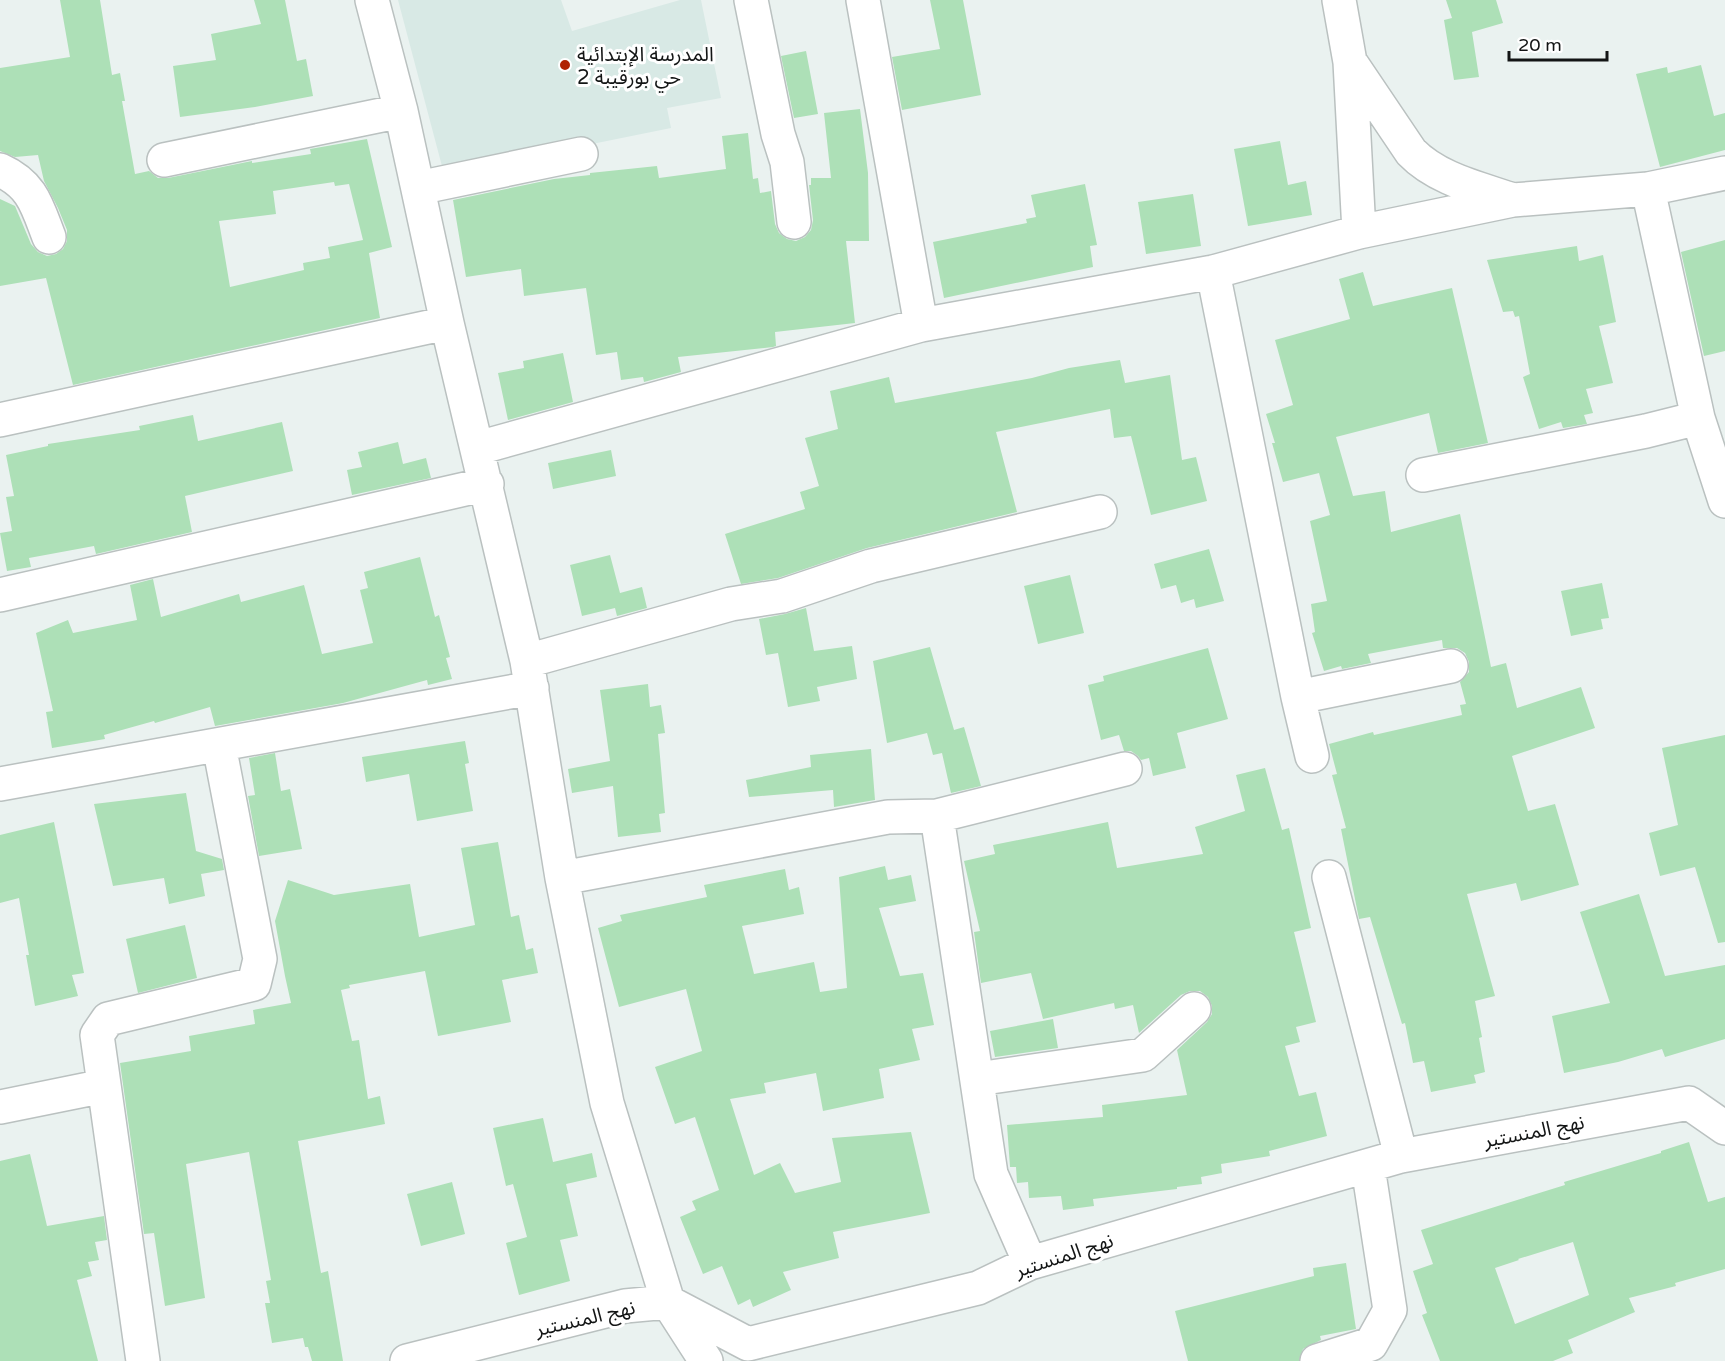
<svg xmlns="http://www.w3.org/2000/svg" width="1725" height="1361" viewBox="0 0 1725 1361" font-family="'Varela Round','Noto Sans Arabic',sans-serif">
  <rect width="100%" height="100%" fill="#eaf2f0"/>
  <path fill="#d8e9e5" d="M 398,0 L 561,0 L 572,31 L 680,0 L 701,0 L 721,98 L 667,108 L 671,128 L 597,143 L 443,170 Z"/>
  <path fill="#ade0b7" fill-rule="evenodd" d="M 60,0 L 100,0 L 112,75 L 120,73 L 125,101 L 122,101 L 135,174 L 149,171 L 158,178 L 168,178 L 252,161 L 252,163 L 311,154 L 310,149 L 367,139 L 392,247 L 369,253 L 380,318 L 73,385 L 46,278 L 0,286 L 0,199 L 15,206 L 31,244 L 38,252 L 47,256 L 56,254 L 63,249 L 67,241 L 67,230 L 58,208 L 44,181 L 38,155 L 15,157 L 0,151 L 0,68 L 70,57 ZM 334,182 L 335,186 L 349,184 L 363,240 L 328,247 L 330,258 L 303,263 L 304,270 L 230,287 L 219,221 L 276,214 L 273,191 Z
    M 254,0 L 285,0 L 297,61 L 306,59 L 313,96 L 255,107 L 180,117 L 173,66 L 216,60 L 211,34 L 261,24 Z
    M 930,0 L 963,0 L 981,95 L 902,110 L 892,57 L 940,49 Z
    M 1446,0 L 1496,0 L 1503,23 L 1472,32 L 1479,77 L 1454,80 L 1444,20 L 1452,18 Z
    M 806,51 L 818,114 L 794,118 L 781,56 Z
    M 1701,65 L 1714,116 L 1725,113 L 1725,150 L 1660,167 L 1636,74 L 1667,67 L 1668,73 Z
    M 860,109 L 868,173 L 869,241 L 846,241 L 855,323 L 775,332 L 776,346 L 773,347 L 678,357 L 681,372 L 644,382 L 643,377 L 621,380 L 617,352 L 596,355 L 586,288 L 524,296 L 521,269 L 466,277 L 453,200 L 554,179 L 590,175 L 590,173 L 657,166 L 659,178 L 726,169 L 722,136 L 748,133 L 753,179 L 758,178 L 760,193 L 771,191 L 775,224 L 779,233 L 787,239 L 796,241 L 805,237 L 811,230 L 813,220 L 809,185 L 811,185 L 811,178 L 831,178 L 824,113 Z
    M 1280,141 L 1288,185 L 1306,181 L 1312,215 L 1248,226 L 1234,149 Z
    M 1085,184 L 1097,245 L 1090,246 L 1093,267 L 944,298 L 933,242 L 1027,223 L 1026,219 L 1036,217 L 1031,195 Z
    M 1193,194 L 1201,246 L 1146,254 L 1138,202 Z
    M 1725,240 L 1725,351 L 1704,356 L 1681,252 Z
    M 1577,246 L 1579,261 L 1603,255 L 1616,322 L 1599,326 L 1613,383 L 1586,389 L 1593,413 L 1584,415 L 1587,424 L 1563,428 L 1561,422 L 1539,429 L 1523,377 L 1530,374 L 1519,316 L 1515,317 L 1513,311 L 1503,312 L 1487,260 Z
    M 1363,272 L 1373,306 L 1452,288 L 1488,443 L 1438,453 L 1429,413 L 1336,437 L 1353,496 L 1385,491 L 1391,532 L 1460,514 L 1491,667 L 1506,663 L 1517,708 L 1581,687 L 1595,728 L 1512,756 L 1528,811 L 1555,804 L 1579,885 L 1521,901 L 1516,883 L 1467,894 L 1495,996 L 1475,1001 L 1482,1037 L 1479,1038 L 1485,1072 L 1474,1075 L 1476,1083 L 1431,1092 L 1424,1061 L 1413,1063 L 1405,1023 L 1402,1024 L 1370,917 L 1359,919 L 1341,829 L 1346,828 L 1332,775 L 1337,774 L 1329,744 L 1373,732 L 1374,735 L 1462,715 L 1460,705 L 1466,704 L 1460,682 L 1469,672 L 1469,662 L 1465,653 L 1457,648 L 1443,648 L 1442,640 L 1368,654 L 1371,663 L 1342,669 L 1341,666 L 1324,671 L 1312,633 L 1315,632 L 1311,604 L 1327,601 L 1310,521 L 1330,515 L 1319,473 L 1283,482 L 1272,443 L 1275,443 L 1266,414 L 1293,405 L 1275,340 L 1350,319 L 1339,279 Z
    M 563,353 L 573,402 L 508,420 L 498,373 L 524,368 L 523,361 Z
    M 1120,360 L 1125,383 L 1170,375 L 1182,460 L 1196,457 L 1207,501 L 1151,515 L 1131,436 L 1114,438 L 1110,409 L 996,432 L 1017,512 L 867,548 L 778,578 L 741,584 L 725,534 L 805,509 L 800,492 L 819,486 L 805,438 L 838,429 L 830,391 L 889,377 L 895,403 L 1032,378 L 1069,368 Z
    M 193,415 L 198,441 L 282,422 L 293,471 L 185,496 L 192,532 L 96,554 L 94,546 L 29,558 L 31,567 L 7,571 L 0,533 L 12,531 L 6,497 L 14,496 L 6,455 L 48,446 L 48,444 L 140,430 L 139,426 Z
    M 398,442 L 403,464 L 426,458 L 431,478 L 352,495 L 347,470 L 362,467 L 358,452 Z
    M 611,450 L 616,476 L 553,489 L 548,463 Z
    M 1209,549 L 1224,601 L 1196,608 L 1194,599 L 1181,603 L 1176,585 L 1161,589 L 1154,564 Z
    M 610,555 L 620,593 L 642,587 L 647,608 L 617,616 L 615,608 L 582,616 L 570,565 Z
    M 420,557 L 435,617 L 439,615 L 450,657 L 446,658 L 452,679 L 428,685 L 427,680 L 343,703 L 215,726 L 210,707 L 155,723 L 154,721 L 104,735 L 105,739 L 52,748 L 46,712 L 53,711 L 36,633 L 68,620 L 73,633 L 137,620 L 130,585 L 153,579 L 161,617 L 239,594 L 241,602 L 304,585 L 322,654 L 373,643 L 360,590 L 368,588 L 364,572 Z
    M 1070,575 L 1084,633 L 1038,644 L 1024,586 Z
    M 1602,583 L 1609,618 L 1601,619 L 1603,629 L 1571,636 L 1561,591 Z
    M 806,608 L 814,651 L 852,646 L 857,679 L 817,687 L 820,701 L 788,707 L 778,653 L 766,655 L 759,619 L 785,614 Z
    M 930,647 L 954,730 L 964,727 L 981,786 L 951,793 L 942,753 L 933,755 L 927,733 L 887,743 L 873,661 Z
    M 1208,648 L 1228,719 L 1177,733 L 1186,768 L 1153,776 L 1149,758 L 1141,760 L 1138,756 L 1131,751 L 1124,751 L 1119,735 L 1101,740 L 1088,685 L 1104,681 L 1103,676 Z
    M 648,684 L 650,707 L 661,705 L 665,733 L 658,734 L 665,813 L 659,814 L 661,832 L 618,837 L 613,786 L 572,793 L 568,769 L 610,761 L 600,690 Z
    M 1725,735 L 1725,942 L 1718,943 L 1695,867 L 1660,876 L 1649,833 L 1678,825 L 1662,748 Z
    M 465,741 L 469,763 L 465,764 L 473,811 L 417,821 L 409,774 L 366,782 L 362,757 Z
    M 871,749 L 875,800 L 834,807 L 833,790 L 749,797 L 746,780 L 811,767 L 810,755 Z
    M 275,753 L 281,791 L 290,789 L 302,849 L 259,856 L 248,796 L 255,795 L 249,758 Z
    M 1265,768 L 1282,830 L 1289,828 L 1311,928 L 1294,932 L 1316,1022 L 1296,1027 L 1300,1042 L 1285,1046 L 1299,1096 L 1316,1092 L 1327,1136 L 1269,1151 L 1270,1156 L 1221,1164 L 1222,1173 L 1201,1177 L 1202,1184 L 1177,1187 L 1177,1189 L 1093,1199 L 1094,1206 L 1063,1210 L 1061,1196 L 1029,1198 L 1028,1182 L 1017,1183 L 1016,1167 L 1010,1167 L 1007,1125 L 1103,1117 L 1102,1105 L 1187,1095 L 1177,1050 L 1207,1022 L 1212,1014 L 1212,1006 L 1208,997 L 1200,991 L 1190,991 L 1181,995 L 1139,1033 L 1133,1005 L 1115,1009 L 1114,1003 L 1043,1019 L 1031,973 L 981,983 L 974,932 L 980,931 L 964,861 L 995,854 L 993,845 L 1108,822 L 1117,868 L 1203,854 L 1195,827 L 1245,811 L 1236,775 Z
    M 186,793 L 196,851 L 222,859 L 224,870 L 201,874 L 205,896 L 169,904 L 164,878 L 113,886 L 94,804 Z
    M 54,822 L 84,973 L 72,975 L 78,996 L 35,1006 L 26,955 L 29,955 L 19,898 L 0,903 L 0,835 Z
    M 498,842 L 511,917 L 519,915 L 526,950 L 533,948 L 538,973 L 502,980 L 511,1022 L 438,1036 L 425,971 L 349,985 L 350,988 L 341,990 L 352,1041 L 359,1040 L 368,1099 L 380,1096 L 385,1124 L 298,1141 L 321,1273 L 328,1271 L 343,1361 L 312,1361 L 308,1347 L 305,1347 L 303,1338 L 272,1343 L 265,1303 L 270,1303 L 266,1281 L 271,1280 L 249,1152 L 186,1164 L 205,1298 L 165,1306 L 154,1233 L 144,1234 L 120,1063 L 191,1051 L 189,1036 L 255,1024 L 253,1010 L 291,1003 L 285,976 L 275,921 L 288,880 L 334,895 L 410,884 L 419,937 L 475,925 L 461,848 Z
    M 885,866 L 888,880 L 911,875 L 916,901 L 879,908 L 900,976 L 923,973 L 934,1025 L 912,1029 L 920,1060 L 879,1069 L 884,1098 L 823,1111 L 816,1073 L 764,1083 L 766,1093 L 730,1099 L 754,1175 L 780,1163 L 795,1193 L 841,1182 L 832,1138 L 911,1132 L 930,1213 L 833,1232 L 839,1258 L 783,1272 L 791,1290 L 753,1307 L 750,1299 L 738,1305 L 722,1266 L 703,1274 L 680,1217 L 696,1210 L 692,1201 L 719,1190 L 695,1117 L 675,1124 L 655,1067 L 702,1051 L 686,989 L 619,1007 L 598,928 L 622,921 L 620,915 L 707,897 L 704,885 L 785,869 L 789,890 L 799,887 L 804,914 L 742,926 L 754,974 L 814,962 L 820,992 L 847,988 L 839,877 Z
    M 1639,894 L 1665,976 L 1725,965 L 1725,1039 L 1665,1057 L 1662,1049 L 1618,1062 L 1564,1073 L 1552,1016 L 1610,1003 L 1580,912 Z
    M 185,925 L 197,978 L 138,993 L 126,939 Z
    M 1053,1019 L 1058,1048 L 995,1057 L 990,1031 Z
    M 543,1118 L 553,1162 L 592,1153 L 597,1177 L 566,1184 L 578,1236 L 560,1240 L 570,1281 L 519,1295 L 506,1243 L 527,1237 L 513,1184 L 506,1186 L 493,1128 Z
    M 1689,1142 L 1708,1202 L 1725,1197 L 1725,1269 L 1675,1283 L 1676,1286 L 1629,1298 L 1635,1312 L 1568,1340 L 1573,1353 L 1553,1361 L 1440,1361 L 1422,1315 L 1427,1313 L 1413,1271 L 1433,1264 L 1421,1230 L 1565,1185 L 1564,1182 L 1661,1153 L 1661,1151 ZM 1573,1242 L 1589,1295 L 1515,1324 L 1495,1268 L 1519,1260 L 1518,1259 Z
    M 30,1154 L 47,1226 L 104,1216 L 107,1240 L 95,1242 L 99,1260 L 88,1262 L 92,1276 L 77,1280 L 98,1361 L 0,1361 L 0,1161 Z
    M 452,1182 L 465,1234 L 421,1246 L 407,1194 Z
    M 1346,1263 L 1356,1329 L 1320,1336 L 1321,1340 L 1303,1349 L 1299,1361 L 1188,1361 L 1175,1311 L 1314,1276 L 1313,1268 Z"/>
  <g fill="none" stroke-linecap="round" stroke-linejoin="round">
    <defs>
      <path id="minor" d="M 372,0 L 401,111 L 447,323 L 527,661 L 562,878 L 607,1103 L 668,1302 L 706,1361
        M 751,0 L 778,134 L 787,162 L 794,222
        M 863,0 L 921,325
        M 1339,0 L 1350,62 L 1359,232
        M 1351,63 L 1411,152 C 1437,179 1478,188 1513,200
        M 164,160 L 401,111
        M 0,170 C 33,185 37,206 49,237
        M 418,188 L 581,154
        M 1648,189 L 1698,418 L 1725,501
        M 1213,272 L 1298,697 L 1312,756
        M 0,420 L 447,323
        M 478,448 L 921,325 L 1213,272 L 1359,232 L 1513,200 L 1648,189 L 1725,173
        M 1423,475 L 1646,431 L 1698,418
        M 0,595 L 487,484
        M 527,661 L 731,604 L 782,596 L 871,566 L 1100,512
        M 1298,697 L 1451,666
        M 0,784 L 532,688
        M 937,816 L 1125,769
        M 1329,877 L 1401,1156
        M 562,878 L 888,817 L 937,816 L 991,1174 L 1030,1263
        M 977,1079 L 1143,1055 L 1194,1009
        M 0,1107 L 104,1086
        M 143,1361 L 97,1035 L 108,1019 L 254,984 L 260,959 L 219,745
        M 407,1361 L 625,1306 L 668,1302 L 748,1344 L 978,1288 L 1030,1263 L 1401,1156 L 1689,1103 L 1725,1128
        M 1317,1361 L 1371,1344 L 1390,1310 L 1368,1167"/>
    </defs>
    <use href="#minor" stroke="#bac1c0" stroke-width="36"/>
    <use href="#minor" stroke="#fff" stroke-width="33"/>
  </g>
  <circle fill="#af2202" stroke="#fff" stroke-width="2" cx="565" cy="65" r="6"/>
  <g text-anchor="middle" stroke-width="6" stroke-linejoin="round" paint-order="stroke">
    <g font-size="20" fill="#131515" stroke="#fff" text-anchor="start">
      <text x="577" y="61">المدرسة الإبتدائية<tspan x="577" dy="23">حي بورقيبة 2</tspan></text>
    </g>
    <g font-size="20" fill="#131515" stroke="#fff">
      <text transform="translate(1534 1131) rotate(-11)" y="7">نهج المنستير</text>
      <text transform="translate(1064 1255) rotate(-18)" y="7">نهج المنستير</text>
      <text transform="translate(585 1318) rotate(-13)" y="7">نهج المنستير</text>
    </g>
  </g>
  <path d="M1509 51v9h98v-9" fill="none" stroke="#131515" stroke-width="3"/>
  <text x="1518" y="51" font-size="18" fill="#131515" stroke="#ffffff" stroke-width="4.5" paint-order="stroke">20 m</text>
</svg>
